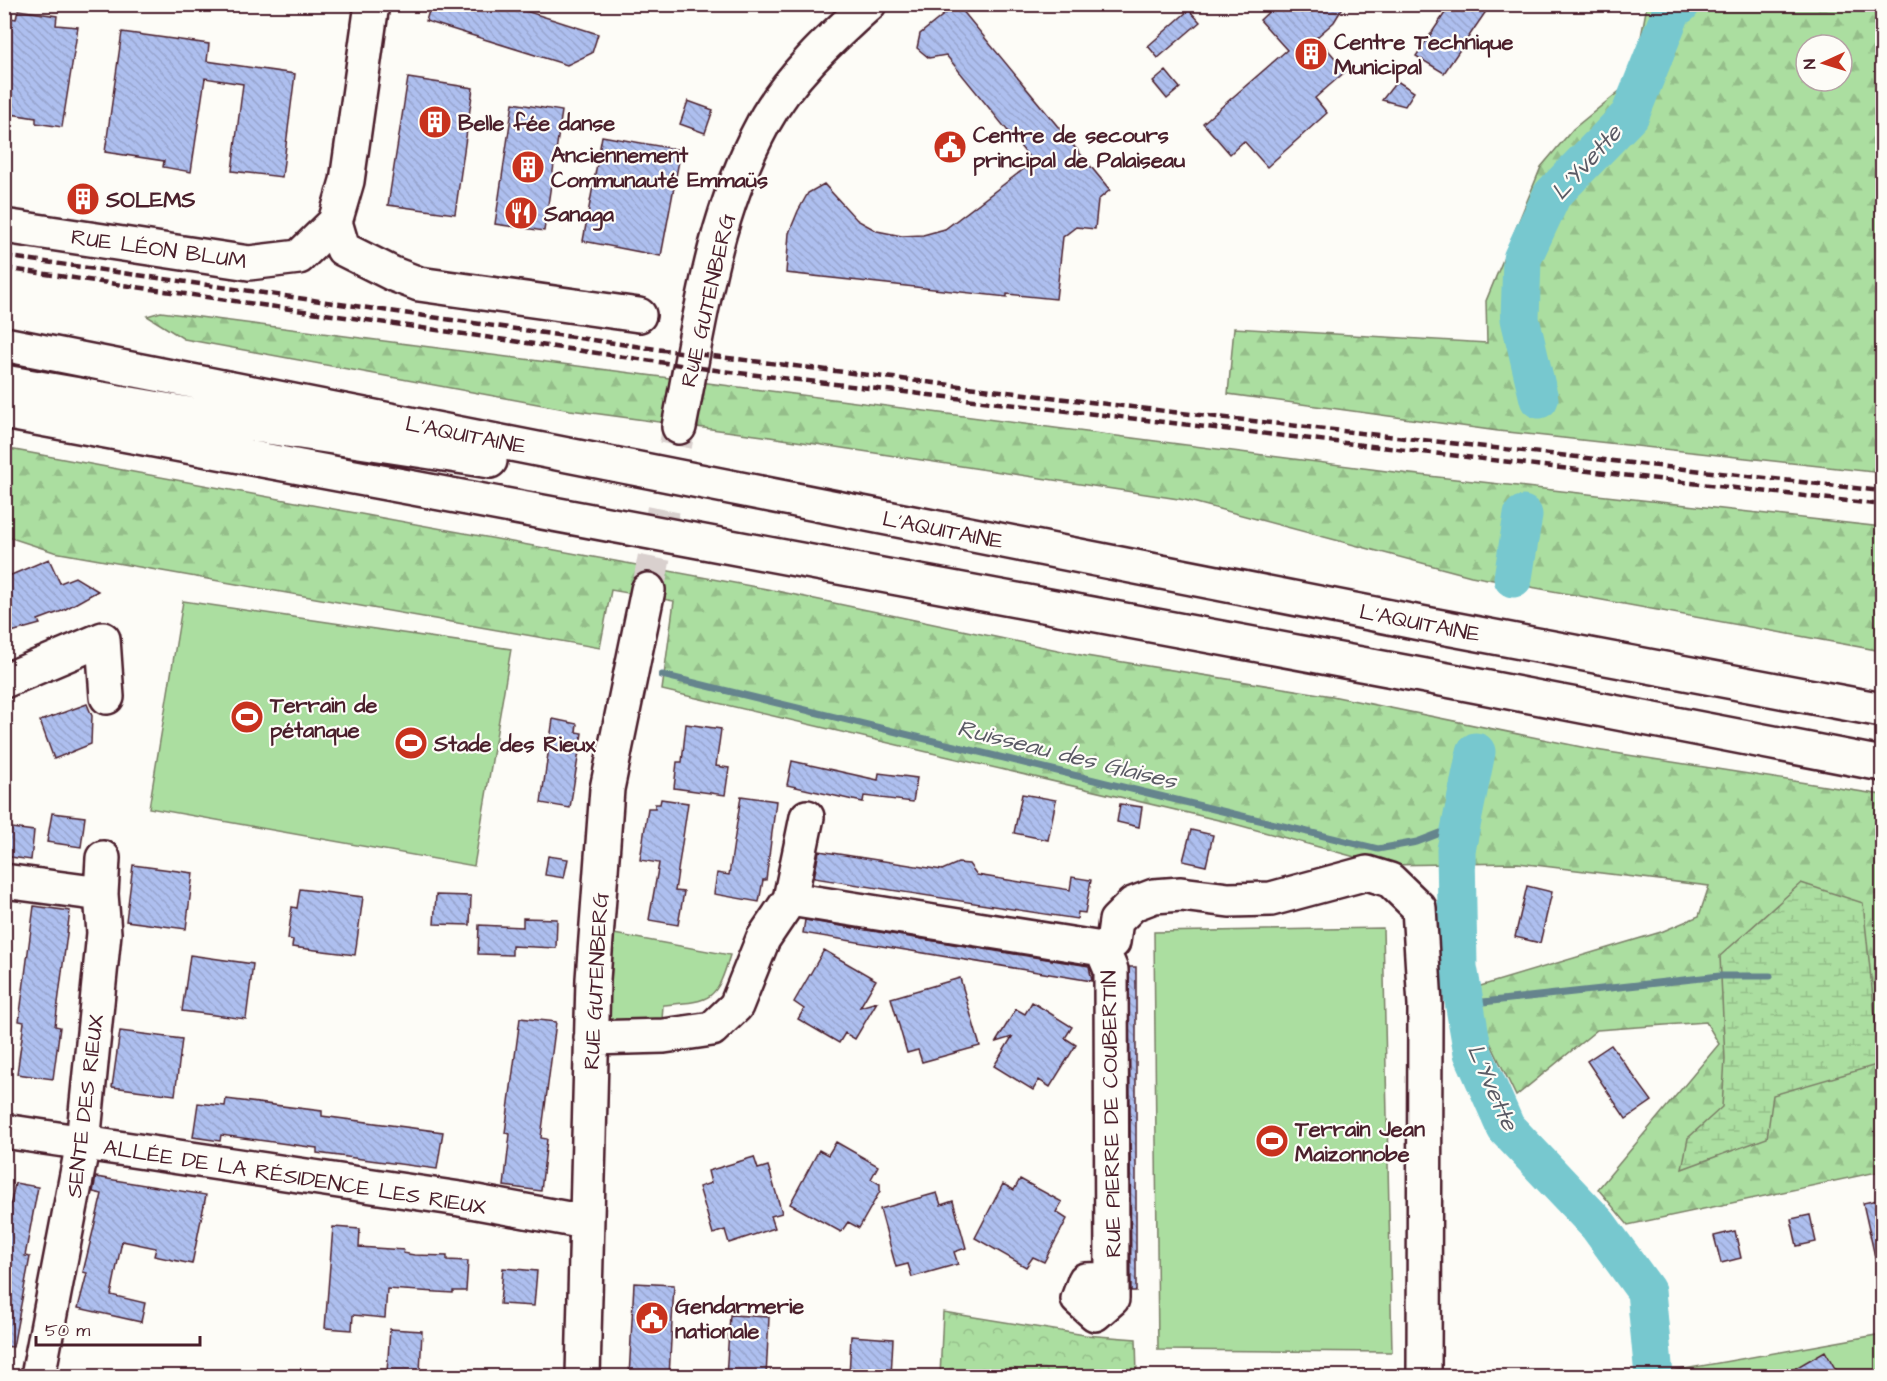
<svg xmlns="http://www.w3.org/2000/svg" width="1887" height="1381" viewBox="0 0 1887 1381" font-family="'Architects Daughter',sans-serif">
  <defs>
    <pattern id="forest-firs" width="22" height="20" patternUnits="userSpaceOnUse" patternTransform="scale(1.5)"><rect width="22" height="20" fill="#abdea0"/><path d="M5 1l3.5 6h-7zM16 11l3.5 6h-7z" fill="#95be8a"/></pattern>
    <pattern id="wetland-marsh" width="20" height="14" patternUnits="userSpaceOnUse" patternTransform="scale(1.5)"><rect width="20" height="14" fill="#abdea0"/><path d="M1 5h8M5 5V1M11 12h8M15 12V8" fill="none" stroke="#95be8a"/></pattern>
    <pattern id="park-crowns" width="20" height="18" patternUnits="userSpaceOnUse" patternTransform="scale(1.5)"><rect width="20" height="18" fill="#abdea0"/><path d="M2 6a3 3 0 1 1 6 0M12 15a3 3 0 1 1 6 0" fill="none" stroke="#95be8a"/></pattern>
    <pattern id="building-back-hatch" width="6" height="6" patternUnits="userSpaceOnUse" patternTransform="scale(1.5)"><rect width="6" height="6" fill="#aebfef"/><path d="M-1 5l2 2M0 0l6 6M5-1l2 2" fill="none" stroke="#97a4cd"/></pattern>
  </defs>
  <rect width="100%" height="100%" fill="#fdfcf7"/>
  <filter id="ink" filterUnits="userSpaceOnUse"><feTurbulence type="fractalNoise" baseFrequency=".0167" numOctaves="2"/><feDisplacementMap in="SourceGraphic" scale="12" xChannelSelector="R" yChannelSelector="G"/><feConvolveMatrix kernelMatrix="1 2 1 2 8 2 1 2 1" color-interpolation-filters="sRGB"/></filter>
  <g filter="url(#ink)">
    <path fill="#abdea0" stroke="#7a7e66" stroke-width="1.5" d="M 183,601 L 511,649 L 474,866 L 149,808 Z
      M 1383,928 L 1392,1352 L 1158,1350 L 1154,932 Z
      M 614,934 L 730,955 C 716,1002 711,1001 663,1005 L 662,1021 L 608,1026 Z
      M 1882,1334 L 1882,1376 L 1657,1376 L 1656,1374 Z"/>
    <path fill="url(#forest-firs)" stroke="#7a7e66" stroke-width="1.5" fill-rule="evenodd" d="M 1647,5 L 1882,5 L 1882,473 L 1498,431 L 1228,394 L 1234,328 L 1487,343 L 1486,301 L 1541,167 L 1573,129 L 1633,80 ZM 1806,45 L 1842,45 L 1842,81 L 1806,81 Z
      M 161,312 L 1402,473 L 1882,527 L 1882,651 L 1471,576 L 1185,500 L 763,436 L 570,410 L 184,339 L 147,316 Z
      M 4,448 L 772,590 L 1086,656 L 1332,696 L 1596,750 L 1882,795 L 1882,1171 L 1628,1225 L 1598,1189 L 1719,1044 L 1706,1022 L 1597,1030 L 1516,1096 L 1488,1038 L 1477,987 L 1661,932 L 1699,916 L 1709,886 L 1518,863 L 1384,865 L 1231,823 L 662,690 L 674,601 L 611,590 L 600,648 L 54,552 L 5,536 Z"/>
    <path fill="url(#wetland-marsh)" stroke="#7a7e66" stroke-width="1.5" d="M 1801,883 L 1863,903 L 1880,1064 L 1773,1095 L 1767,1138 L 1682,1169 L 1688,1138 L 1722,1107 L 1725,1059 L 1720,956 Z"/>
    <path fill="url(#park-crowns)" stroke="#7a7e66" stroke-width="1.5" d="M 943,1312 L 1085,1335 L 1136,1339 L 1137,1376 L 940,1376 Z"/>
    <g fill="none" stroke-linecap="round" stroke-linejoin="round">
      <path stroke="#65848d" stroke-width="7" d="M 662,675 L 1378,849 L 1417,842 L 1461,825
        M 1465,1004 L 1720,976 L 1770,976"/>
      <path stroke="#77c8cf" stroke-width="39" d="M 1539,399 L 1520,319 L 1522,259 L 1552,195 L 1630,115 L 1672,10 L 1681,4
        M 1513,578 L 1523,515
        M 1476,752 L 1456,850 L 1458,967 L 1473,1053 L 1506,1128 L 1598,1225 L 1646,1291 L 1654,1376"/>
    </g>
    <path fill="url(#building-back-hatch)" stroke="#4a1f2b" stroke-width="1.5" d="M 431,4 L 504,4 L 598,34 L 592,53 L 567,65 L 426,21 Z
      M 957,4 L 1110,190 L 1098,200 L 1095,229 L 1076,227 L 1063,237 L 1056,299 L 1007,294 L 1007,297 L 786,273 L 789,233 L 798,211 L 808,193 L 824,184 L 857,220 L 877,231 L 902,236 L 923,235 L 945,229 L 1033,162 L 946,55 L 929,58 L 917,48 L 920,34 Z
      M 1277,4 L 1345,4 L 1334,22 L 1317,37 L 1346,71 L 1315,98 L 1327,113 L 1267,167 L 1244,141 L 1230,154 L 1203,123 L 1287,50 L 1260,20 Z
      M 1451,4 L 1491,4 L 1444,73 L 1416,56 Z
      M 18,10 L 57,16 L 56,25 L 78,27 L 62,127 L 36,123 L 36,118 L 4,113 L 4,17 L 16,19 Z
      M 1189,10 L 1200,22 L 1158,58 L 1148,46 Z
      M 122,32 L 209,44 L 207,61 L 295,74 L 282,177 L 232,171 L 243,84 L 205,78 L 191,172 L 163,167 L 164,161 L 105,152 Z
      M 1166,71 L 1180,88 L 1167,99 L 1153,82 Z
      M 408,78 L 473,88 L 455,214 L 388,205 Z
      M 1397,81 L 1414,92 L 1405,106 L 1382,100 Z
      M 688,101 L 713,110 L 705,133 L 680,124 Z
      M 513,103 L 562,111 L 544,231 L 495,224 Z
      M 602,136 L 681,150 L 661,256 L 583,241 Z
      M 49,559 L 60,583 L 75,577 L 98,591 L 62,611 L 38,620 L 40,624 L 4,634 L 4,578 Z
      M 87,704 L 92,716 L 91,744 L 54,759 L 40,721 Z
      M 553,719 L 577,724 L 576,732 L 582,733 L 570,808 L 541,803 Z
      M 686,724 L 721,729 L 716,766 L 729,768 L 725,795 L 674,788 L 677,762 L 682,762 Z
      M 792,761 L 878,780 L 879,773 L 917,778 L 913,802 L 864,796 L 863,802 L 853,800 L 787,785 Z
      M 1022,794 L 1056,800 L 1048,840 L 1014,833 Z
      M 741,796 L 776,801 L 766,880 L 763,880 L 759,902 L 714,894 L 717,873 L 729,875 Z
      M 661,799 L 688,803 L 675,891 L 684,892 L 678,925 L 649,920 L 659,863 L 640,860 L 648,808 L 655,808 L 655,804 L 660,804 Z
      M 1120,804 L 1142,807 L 1139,827 L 1117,822 Z
      M 52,813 L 85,817 L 81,847 L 47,842 Z
      M 4,827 L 34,831 L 31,860 L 4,856 Z
      M 1191,830 L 1213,835 L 1206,866 L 1183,861 Z
      M 819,851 L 942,870 L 958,863 L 969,864 L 977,875 L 1070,890 L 1072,877 L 1091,880 L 1085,913 L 1078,912 L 1077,919 L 814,878 Z
      M 548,856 L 568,859 L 564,878 L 545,875 Z
      M 133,865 L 193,873 L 186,929 L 126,921 Z
      M 1527,886 L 1552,892 L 1540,943 L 1515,937 Z
      M 300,889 L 363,897 L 355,955 L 292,947 L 293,940 L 288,939 L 292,907 L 297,908 Z
      M 436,895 L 471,896 L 470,925 L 434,924 Z
      M 34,906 L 70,911 L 55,1026 L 60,1027 L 53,1079 L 17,1074 L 24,1022 L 19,1021 Z
      M 523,918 L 557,919 L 556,948 L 512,946 L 512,955 L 478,954 L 479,925 L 523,927 Z
      M 805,920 L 1089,966 L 1092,981 L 803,933 Z
      M 824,950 L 876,980 L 860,1007 L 877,1002 L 855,1039 L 845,1033 L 839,1043 L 798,1019 L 804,1009 L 794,1002 Z
      M 190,955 L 253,964 L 246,1019 L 182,1011 Z
      M 1129,967 L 1136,967 L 1136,1291 L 1131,1291 Z
      M 960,978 L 980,1046 L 922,1062 L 918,1050 L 907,1053 L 891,998 Z
      M 1032,1002 L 1072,1027 L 1065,1038 L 1076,1045 L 1050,1087 L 1039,1080 L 1033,1090 L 994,1066 L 1012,1037 L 996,1042 L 1016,1009 L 1025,1014 Z
      M 520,1018 L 556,1022 L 541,1138 L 547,1139 L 541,1191 L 504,1186 L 510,1134 L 505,1133 Z
      M 120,1031 L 182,1039 L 175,1095 L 112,1087 Z
      M 1611,1045 L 1652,1101 L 1626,1119 L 1587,1061 Z
      M 226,1099 L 322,1111 L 322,1116 L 443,1132 L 437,1169 L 317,1153 L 317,1148 L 221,1135 L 220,1141 L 193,1137 L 198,1103 L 225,1106 Z
      M 836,1142 L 878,1166 L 871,1179 L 880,1184 L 880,1191 L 859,1228 L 848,1222 L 841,1232 L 790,1204 L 819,1150 L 828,1155 Z
      M 754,1157 L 758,1169 L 768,1166 L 782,1213 L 771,1216 L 775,1228 L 729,1243 L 725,1230 L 713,1234 L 699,1187 L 711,1183 L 708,1171 Z
      M 96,1177 L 206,1195 L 192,1264 L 154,1256 L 156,1248 L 122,1241 L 111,1295 L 145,1303 L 141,1322 L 78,1308 L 87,1273 L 83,1272 L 102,1194 L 93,1192 Z
      M 1020,1179 L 1062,1202 L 1056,1212 L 1067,1219 L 1044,1262 L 1033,1257 L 1026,1267 L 975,1238 L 1003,1184 L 1014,1190 Z
      M 15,1183 L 38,1187 L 25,1256 L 30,1257 L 13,1347 L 4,1346 L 4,1207 L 10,1207 Z
      M 937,1193 L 941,1205 L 953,1201 L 966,1248 L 954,1252 L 958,1264 L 912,1277 L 908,1264 L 896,1267 L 880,1209 Z
      M 1882,1199 L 1882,1256 L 1875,1257 L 1863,1203 Z
      M 1810,1215 L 1816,1242 L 1797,1246 L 1791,1219 Z
      M 333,1227 L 360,1229 L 359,1247 L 404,1250 L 403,1253 L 414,1255 L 447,1256 L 447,1260 L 468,1261 L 466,1291 L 453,1291 L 453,1293 L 387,1289 L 385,1318 L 353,1315 L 352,1330 L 325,1328 Z
      M 1735,1231 L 1741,1258 L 1721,1263 L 1714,1236 Z
      M 503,1268 L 537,1271 L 534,1306 L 500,1304 Z
      M 634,1283 L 674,1285 L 669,1377 L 629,1377 Z
      M 730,1315 L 769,1317 L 766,1377 L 726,1377 Z
      M 390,1329 L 422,1331 L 420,1373 L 387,1372 Z
      M 851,1336 L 893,1339 L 891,1377 L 849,1377 Z
      M 1825,1351 L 1840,1377 L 1780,1377 Z"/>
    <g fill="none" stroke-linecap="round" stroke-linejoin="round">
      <path stroke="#d9d0ce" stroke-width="33" stroke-dasharray="33 16" stroke-linecap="butt" d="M 648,590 L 679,427"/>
      <defs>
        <path id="minor" d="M 335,222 L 343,249 L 393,274 L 419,284 L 639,315
          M 4,226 L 249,263 L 299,257 L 335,222 L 347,181 L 372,4
          M 679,427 C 699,325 712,218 763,124 C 788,78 830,39 869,4
          M 4,681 L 103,639 L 107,697
          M 4,881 L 101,894
          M 790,899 L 807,817
          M 1102,949 L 1113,942 L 1116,921 L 1133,904 L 1154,896 L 1181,894 L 1229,900 L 1271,899 L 1367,873 L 1390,880 L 1419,908 L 1425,1005 L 1424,1376
          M 591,1038 L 664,1036 L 712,1029 L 736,1006 L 763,939 L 790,899 L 1102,949 L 1111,970 L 1112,1279 L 1112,1299 L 1095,1314 L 1078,1299 L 1085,1280 L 1112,1279
          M 4,1131 L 460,1199 L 585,1222
          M 38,1376 L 83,1143 L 104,933 L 101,894 L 103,858
          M 583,1376 L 593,979 L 607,789 L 648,590"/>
        <path id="highway" d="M 4,344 L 1415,622 L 1882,710
          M 4,382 L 223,420 L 490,461
          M 4,412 L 1447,680 L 1882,764"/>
      </defs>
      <use href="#minor" stroke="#4a1f2b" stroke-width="38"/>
      <use href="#highway" stroke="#4a1f2b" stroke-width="38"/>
      <use href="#minor" stroke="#fdfcf7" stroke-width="33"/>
      <use href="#highway" stroke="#fdfcf7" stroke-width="33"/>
      <path stroke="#4a1f2b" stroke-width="4.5" stroke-dasharray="9 4.5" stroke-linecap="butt" d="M 4,256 L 663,350 L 1181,413 L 1882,491
        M 4,268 L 722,371 L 1882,505"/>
    </g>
  </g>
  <defs>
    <symbol id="building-disc" viewBox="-11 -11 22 22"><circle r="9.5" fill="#c8321e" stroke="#fdfcf7"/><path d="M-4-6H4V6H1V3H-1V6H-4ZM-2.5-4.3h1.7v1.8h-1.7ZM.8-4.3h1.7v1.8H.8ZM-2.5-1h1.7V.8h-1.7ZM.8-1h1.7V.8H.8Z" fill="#fff"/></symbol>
    <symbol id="civic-disc" viewBox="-11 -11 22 22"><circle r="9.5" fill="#c8321e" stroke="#fdfcf7"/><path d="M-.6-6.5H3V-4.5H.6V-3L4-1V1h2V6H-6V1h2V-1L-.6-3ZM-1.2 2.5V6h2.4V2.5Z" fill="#fff"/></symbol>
    <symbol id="restaurant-disc" viewBox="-11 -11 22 22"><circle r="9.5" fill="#c8321e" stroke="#fdfcf7"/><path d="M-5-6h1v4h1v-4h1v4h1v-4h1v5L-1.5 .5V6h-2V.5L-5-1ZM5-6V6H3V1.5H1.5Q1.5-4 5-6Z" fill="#fff"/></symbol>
    <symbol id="stadium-disc" viewBox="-11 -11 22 22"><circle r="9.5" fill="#c8321e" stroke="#fdfcf7"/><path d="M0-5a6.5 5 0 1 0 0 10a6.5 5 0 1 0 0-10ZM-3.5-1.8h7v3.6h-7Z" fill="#fff"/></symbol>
  </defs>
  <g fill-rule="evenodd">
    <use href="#building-disc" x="1292" y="35" width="38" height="38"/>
    <use href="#building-disc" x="416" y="103" width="38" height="38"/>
    <use href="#civic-disc" x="931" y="128" width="38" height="38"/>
    <use href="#building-disc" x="509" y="148" width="38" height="38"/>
    <use href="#building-disc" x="64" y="180" width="38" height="38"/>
    <use href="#restaurant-disc" x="502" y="194" width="38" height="38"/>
    <use href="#stadium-disc" x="228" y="698" width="38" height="38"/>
    <use href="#stadium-disc" x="392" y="724" width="38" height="38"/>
    <use href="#stadium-disc" x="1253" y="1122" width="38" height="38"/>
    <use href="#civic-disc" x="633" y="1299" width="38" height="38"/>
  </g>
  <g text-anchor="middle" stroke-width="4.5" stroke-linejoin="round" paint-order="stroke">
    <g font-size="22" font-weight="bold" fill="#4a1f2b" stroke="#fdfcf7" text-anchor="start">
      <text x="1334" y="49">Centre Technique<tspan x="1334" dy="25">Municipal</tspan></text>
      <text x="458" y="130">Belle fée danse</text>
      <text x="973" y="142">Centre de secours<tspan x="973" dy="25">principal de Palaiseau</tspan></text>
      <text x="551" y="162">Anciennement<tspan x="551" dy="25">Communauté Emmaüs</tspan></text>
      <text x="106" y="207">SOLEMS</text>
      <text x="544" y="221">Sanaga</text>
      <text x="270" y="712">Terrain de<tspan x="270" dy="25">pétanque</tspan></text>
      <text x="434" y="751">Stade des Rieux</text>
      <text x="1295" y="1136">Terrain Jean<tspan x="1295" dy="25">Maizonnobe</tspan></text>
      <text x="675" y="1313">Gendarmerie<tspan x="675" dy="25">nationale</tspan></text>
    </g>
    <g font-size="22" fill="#4a1f2b" stroke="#fdfcf7">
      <text transform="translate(159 248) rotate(8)" y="8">RUE LÉON BLUM</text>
      <text transform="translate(707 300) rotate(-77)" y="8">RUE GUTENBERG</text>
      <text transform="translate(466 434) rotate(11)" y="8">L'AQUITAINE</text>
      <text transform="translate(943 529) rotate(11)" y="8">L'AQUITAINE</text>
      <text transform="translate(1420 622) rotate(11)" y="8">L'AQUITAINE</text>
      <text transform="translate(595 981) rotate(-87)" y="8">RUE GUTENBERG</text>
      <text transform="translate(84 1106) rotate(-83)" y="8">SENTE DES RIEUX</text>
      <text transform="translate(1110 1114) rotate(-91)" y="8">RUE PIERRE DE COUBERTIN</text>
      <text transform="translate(295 1176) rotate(9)" y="8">ALLÉE DE LA RÉSIDENCE LES RIEUX</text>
    </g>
    <g font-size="24" font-style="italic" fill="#5a5a64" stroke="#fdfcf7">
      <text transform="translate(1586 162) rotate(-48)" y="8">L'Yvette</text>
      <text transform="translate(1067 754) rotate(14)" y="8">Ruisseau des Glaises</text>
      <text transform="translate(1493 1087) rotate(66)" y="8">L'Yvette</text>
    </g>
  </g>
  <rect width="1887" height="1381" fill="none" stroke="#fdfcf7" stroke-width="24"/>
  <rect x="12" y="12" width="1863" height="1357" fill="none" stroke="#4a1f2b" stroke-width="2" filter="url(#ink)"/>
  <g transform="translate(1824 63) rotate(266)"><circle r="28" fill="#fdfcf7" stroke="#b5a4a5" stroke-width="1.5"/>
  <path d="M0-4.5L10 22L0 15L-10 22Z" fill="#c8321e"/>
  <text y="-9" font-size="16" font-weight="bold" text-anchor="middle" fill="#4a1f2b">N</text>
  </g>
  <path d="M36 1336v9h164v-9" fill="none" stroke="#4a1f2b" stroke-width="3"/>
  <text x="45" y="1336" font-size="18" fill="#4a1f2b" stroke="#fdfcf7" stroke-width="4.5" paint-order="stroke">50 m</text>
</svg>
